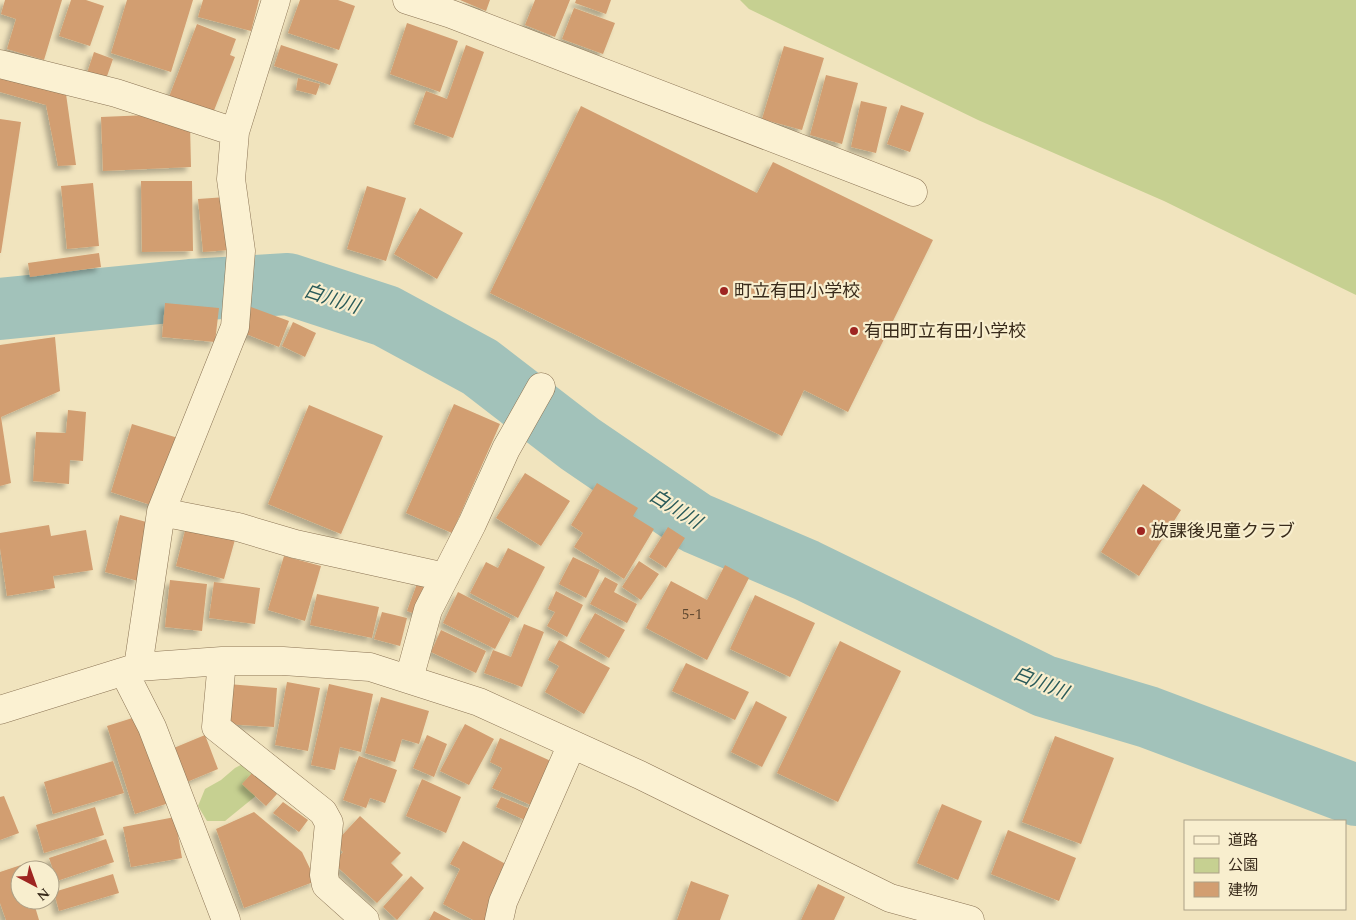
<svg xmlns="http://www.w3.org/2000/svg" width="1356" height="920" viewBox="0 0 1356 920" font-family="Spectral,'Noto Sans JP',serif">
  <defs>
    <filter id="shadow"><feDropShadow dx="-4.5" dy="4.5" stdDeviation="2.5" flood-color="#0004"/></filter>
  </defs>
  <rect width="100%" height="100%" fill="#f1e4be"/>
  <path fill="#c6d091" d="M 740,0 L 1356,0 L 1356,295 L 1164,201 L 978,120 L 749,9 Z
    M 254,758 L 281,782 L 258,794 L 225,821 L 207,821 L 198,806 L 205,789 L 221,780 L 235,768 Z"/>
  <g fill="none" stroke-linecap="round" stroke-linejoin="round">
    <path stroke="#a2c2ba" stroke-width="62" d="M 0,309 L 190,290 L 288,284 L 386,316 L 480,367 L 580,444 L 696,523 L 806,570 L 1044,686 L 1148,717 L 1356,795"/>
  </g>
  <path fill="#d29e71" filter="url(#shadow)" d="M 5,0 L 62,0 L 44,60 L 7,49 L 16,19 L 1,14 Z
    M 71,0 L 86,0 L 104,6 L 90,46 L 59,36 Z
    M 127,0 L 193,0 L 171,72 L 111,53 Z
    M 203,0 L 259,0 L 251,31 L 198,17 Z
    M 300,0 L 338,0 L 355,6 L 339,50 L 288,33 Z
    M 460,0 L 490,0 L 486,11 Z
    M 535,0 L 570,0 L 555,37 L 525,25 Z
    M 576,0 L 611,0 L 606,14 L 575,3 Z
    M 574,8 L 615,23 L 603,54 L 562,39 Z
    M 407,23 L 458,41 L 440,92 L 390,74 Z
    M 197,24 L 236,39 L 230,55 L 235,57 L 213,113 L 169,97 Z
    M 281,45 L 338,64 L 330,85 L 274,66 Z
    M 466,45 L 484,52 L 453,138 L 414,124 L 426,91 L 447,99 Z
    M 784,46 L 824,58 L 802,130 L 762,119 Z
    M 94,52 L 113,59 L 106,79 L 87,73 Z
    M 826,75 L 858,83 L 842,144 L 810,135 Z
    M 0,76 L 66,94 L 76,165 L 58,166 L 46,105 L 0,92 Z
    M 298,78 L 320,84 L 316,95 L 296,90 Z
    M 861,101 L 887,107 L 876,153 L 851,147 Z
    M 901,105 L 924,113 L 910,152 L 887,144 Z
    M 581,106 L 757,193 L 773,162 L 933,240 L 848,412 L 804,390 L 782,436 L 490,293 Z
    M 171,114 L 190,124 L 191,167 L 103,171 L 101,117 Z
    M 0,119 L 21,122 L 1,253 L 0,253 Z
    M 141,181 L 192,181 L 193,251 L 142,252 Z
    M 93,183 L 99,246 L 67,249 L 61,186 Z
    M 367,186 L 406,198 L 386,261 L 347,249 Z
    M 226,197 L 230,250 L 203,252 L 198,199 Z
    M 420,208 L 463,233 L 437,279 L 394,254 Z
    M 99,253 L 101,267 L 30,277 L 28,263 Z
    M 165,303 L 219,308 L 215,342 L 162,337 Z
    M 251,307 L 289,321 L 279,347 L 241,332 Z
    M 293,322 L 316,333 L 305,357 L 282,346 Z
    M 55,337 L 60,391 L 1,417 L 11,483 L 0,486 L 0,345 Z
    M 454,404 L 500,424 L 452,533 L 406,513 Z
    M 309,405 L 383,436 L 341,534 L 268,504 Z
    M 68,410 L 86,412 L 83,461 L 70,460 L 69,484 L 33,481 L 36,432 L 66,433 Z
    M 132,424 L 178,438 L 157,507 L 111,492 Z
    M 525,473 L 570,501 L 541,546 L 496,518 Z
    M 597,483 L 638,508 L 633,516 L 654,529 L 624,579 L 574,547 L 583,533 L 571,525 Z
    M 1143,484 L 1181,510 L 1139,576 L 1101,552 Z
    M 120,515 L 154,524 L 138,581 L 105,572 Z
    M 187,523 L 236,536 L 224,579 L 176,566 Z
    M 49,525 L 51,536 L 86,530 L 93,570 L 53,576 L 55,588 L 7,596 L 0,548 L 0,533 Z
    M 668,527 L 685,538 L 666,568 L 649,557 Z
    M 508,548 L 545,567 L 518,618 L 470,593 L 486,562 L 498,568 Z
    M 284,556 L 321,566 L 305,621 L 268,610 Z
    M 573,557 L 600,570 L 586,598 L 559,584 Z
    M 639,561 L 659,574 L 641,600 L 622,587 Z
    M 725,565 L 749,578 L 707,660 L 646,628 L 671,581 L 707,600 Z
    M 605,577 L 618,584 L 614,592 L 637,604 L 627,623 L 590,604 Z
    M 170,580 L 207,584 L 202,631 L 165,627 Z
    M 418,581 L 429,585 L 418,615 L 407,611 Z
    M 214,582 L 260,588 L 255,624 L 209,618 Z
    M 556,591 L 583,605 L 567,637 L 547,626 L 555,612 L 548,609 Z
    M 458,592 L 511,619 L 495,649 L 443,623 Z
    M 317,594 L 379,607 L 372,638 L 310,625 Z
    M 755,595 L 815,623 L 790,677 L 730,649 Z
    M 382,612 L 407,618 L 400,646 L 374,639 Z
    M 595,613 L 625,630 L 609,658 L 579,641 Z
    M 524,624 L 544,632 L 522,687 L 484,673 L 493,650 L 511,657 Z
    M 441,630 L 486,651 L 476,673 L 431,652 Z
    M 559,640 L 610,668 L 584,714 L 545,692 L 559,666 L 548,660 Z
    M 840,641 L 901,671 L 838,802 L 777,773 Z
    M 686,663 L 749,692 L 735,720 L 672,691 Z
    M 287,682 L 320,688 L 308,751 L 275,745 Z
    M 228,684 L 277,688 L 274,727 L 225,724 Z
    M 329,684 L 373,694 L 361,752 L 340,747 L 335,770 L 311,765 Z
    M 381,697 L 429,711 L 419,744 L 402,739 L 395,762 L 365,753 Z
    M 756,701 L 787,717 L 762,767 L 731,752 Z
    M 142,715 L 169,803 L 135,814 L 107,726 Z
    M 465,724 L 494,739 L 469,785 L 440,771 Z
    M 205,735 L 218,769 L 182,784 L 169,750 Z
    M 427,735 L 447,744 L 434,777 L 413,768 Z
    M 1055,736 L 1114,758 L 1081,844 L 1022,822 Z
    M 500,738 L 553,762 L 533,806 L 492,788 L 502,768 L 490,762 Z
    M 359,756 L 397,770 L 385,803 L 370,798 L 366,808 L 343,800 Z
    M 113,761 L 124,793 L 53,814 L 44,782 Z
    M 253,772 L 277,794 L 266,806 L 242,784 Z
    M 422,779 L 461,797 L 446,833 L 406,816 Z
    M 4,796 L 19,833 L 0,840 L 0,797 Z
    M 501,797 L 530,809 L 525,820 L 496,807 Z
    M 283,802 L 308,820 L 299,832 L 273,813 Z
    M 942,804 L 982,821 L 958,880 L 917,863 Z
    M 95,807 L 104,835 L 44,853 L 36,825 Z
    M 254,812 L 302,852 L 316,881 L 244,908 L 216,829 Z
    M 360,816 L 401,853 L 391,863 L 403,875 L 377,903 L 333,863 L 343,852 L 334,844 Z
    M 175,817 L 182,858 L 131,867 L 123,827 Z
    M 1008,830 L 1076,858 L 1059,901 L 991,874 Z
    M 106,839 L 114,862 L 57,881 L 49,858 Z
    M 463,841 L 515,869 L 487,920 L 473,920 L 443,904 L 460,869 L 450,864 Z
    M 21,865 L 22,870 L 20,870 L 20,900 L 33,900 L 39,920 L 6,920 L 0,903 L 0,872 Z
    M 113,874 L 119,893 L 59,911 L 54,892 Z
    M 411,876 L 424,888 L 397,920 L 383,907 Z
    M 691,881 L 729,895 L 720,920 L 677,920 Z
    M 818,884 L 845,897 L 834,920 L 801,920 Z
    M 434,911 L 451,920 L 429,920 Z"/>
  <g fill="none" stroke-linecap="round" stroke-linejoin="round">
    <defs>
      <path id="street" d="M 407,0 L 451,14 L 913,192
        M 0,64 L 116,93 L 235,132
        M 161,512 L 238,527 L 295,544 L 445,577
        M 222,661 L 216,727 L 323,812 L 329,823 L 324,875 L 326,885 L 365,920
        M 138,667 L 161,512 L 235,327 L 241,251 L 231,179 L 235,132 L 276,0
        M 124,672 L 152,727 L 226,920
        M 409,679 L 428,610 L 472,524 L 506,449 L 541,387
        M 0,710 L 138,667 L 222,661 L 283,661 L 370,667 L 479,702 L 640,775 L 890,898 L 970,920
        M 499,920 L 503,902 L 572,744"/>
    </defs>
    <use href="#street" stroke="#8b7455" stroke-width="29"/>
    <use href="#street" stroke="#fbf1d2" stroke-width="28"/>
  </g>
  <g fill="#9e2521" stroke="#f8eece" stroke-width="2">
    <circle cx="724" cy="291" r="5"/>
    <circle cx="854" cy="331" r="5"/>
    <circle cx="1141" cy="531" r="5"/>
  </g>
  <g text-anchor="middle" stroke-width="4.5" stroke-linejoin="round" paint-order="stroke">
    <g font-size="15" fill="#5f4830">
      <text x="692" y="619">5-1</text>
    </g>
    <g font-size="18" fill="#392b1b" stroke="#f8eece" text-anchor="start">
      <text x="734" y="297">町立有田小学校</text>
      <text x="864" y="337">有田町立有田小学校</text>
      <text x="1151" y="537">放課後児童クラブ</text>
    </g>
    <g font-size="19" font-style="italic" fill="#295a59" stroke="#f8eece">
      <text transform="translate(332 298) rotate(18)" y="7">白川川</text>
      <text transform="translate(676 508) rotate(32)" y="7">白川川</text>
      <text transform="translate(1041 682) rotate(22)" y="7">白川川</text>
    </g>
  </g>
  <rect x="1184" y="820" width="162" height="90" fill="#f8eece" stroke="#aca086"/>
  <rect x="1194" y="836" width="25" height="8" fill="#fbf1d2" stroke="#aca086"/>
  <text x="1228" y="845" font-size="15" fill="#392b1b">道路</text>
  <rect x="1194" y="858" width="25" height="15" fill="#c6d091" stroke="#aca086"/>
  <text x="1228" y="870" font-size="15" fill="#392b1b">公園</text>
  <rect x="1194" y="882" width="25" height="15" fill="#d29e71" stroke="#aca086"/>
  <text x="1228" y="895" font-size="15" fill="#392b1b">建物</text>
  <g transform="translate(35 885) rotate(139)"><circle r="24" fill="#f8eece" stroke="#aca086"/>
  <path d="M0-4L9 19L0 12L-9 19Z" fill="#9e2521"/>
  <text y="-8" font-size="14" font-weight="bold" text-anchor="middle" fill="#392b1b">N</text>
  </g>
</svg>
